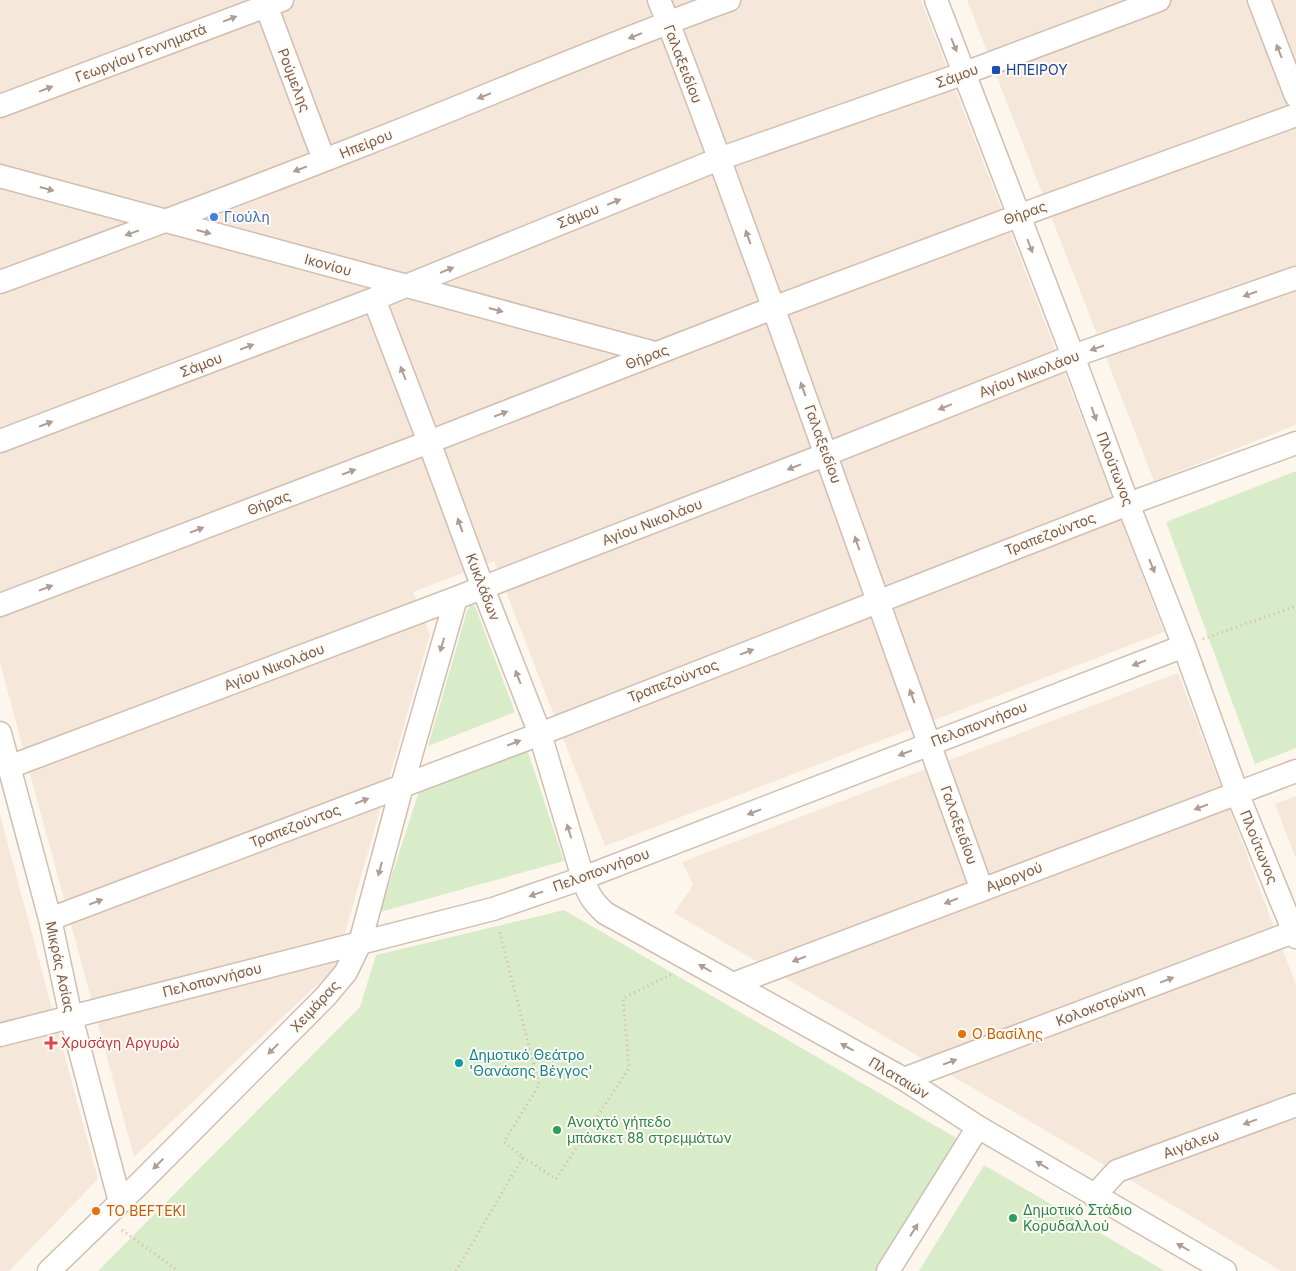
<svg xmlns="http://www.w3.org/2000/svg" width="1296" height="1271" viewBox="0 0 1296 1271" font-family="Inter,sans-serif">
  <rect width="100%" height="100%" fill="#fdf6ec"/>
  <path fill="#f5e8da" d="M 0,0 L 921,0 L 1164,632 L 605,846 L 494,561 L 413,592 L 430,634 L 335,968 L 134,1157 L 0,663 Z
    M 967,0 L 1296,0 L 1296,425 L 1154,481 Z
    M 1178,673 L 1296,985 L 1296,1271 L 1281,1271 L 1181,1210 L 674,913 L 693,885 L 682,862 Z
    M 1296,796 L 1296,859 L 1275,804 Z
    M 0,815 L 98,1179 L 9,1271 L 0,1271 Z"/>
  <path fill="#d8ecc9" d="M 1296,471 L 1296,748 L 1255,764 L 1166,522 Z
    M 471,605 L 475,606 L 515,712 L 428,746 L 467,611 Z
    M 527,749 L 564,861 L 380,912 L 420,788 Z
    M 564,910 L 958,1139 L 875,1271 L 98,1271 L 360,1007 L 376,955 Z
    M 984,1165 L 1165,1271 L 919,1271 Z"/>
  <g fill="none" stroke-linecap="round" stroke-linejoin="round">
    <defs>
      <path id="minor" d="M 264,0 L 324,160
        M 659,0 C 696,91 728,184 762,276 C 836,480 907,686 982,890
        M 936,0 L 1073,356 L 1128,504 L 1184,646 L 1237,793 L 1296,937
        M 1259,0 L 1296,96
        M 0,106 L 282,0
        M 0,176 L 655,353
        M 0,282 C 123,237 246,191 368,143 C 488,96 607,44 729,0
        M 374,299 L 429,442 L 483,588 L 540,734 L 583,878 C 588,894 592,901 605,913 L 904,1079 L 978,1127 L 1225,1271
        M 0,441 L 374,299 L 719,159 L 965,73 L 1159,0
        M 0,605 L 429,442 L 773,308 L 1018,216 L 1296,115
        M 0,733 L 50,919 L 71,1017 L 120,1202
        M 9,767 L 456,598 L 827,454 L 1073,356 L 1296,278
        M 50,919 L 540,734 L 1128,504 L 1296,443
        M 733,984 L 1296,771
        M 0,1035 L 493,909 L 583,878 L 1184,646
        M 904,1079 L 1296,931
        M 1094,1196 L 1117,1171 L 1296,1105
        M 49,1271 L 140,1183 L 326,996 L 346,972 L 360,943 L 402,786 L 456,598
        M 888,1271 L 978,1127"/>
    </defs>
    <use href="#minor" stroke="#d1beb0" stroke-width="25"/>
    <path stroke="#d9b8a5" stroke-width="3" stroke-dasharray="1 4" stroke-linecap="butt" d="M 1203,639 L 1296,606
      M 523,1157 L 556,1179 L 629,1068 L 623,998 L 672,974
      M 122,1230 L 178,1271
      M 456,1271 L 523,1157 L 504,1142 L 539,1085 L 499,930"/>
    <use href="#minor" stroke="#fff" stroke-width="22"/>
  </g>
  <defs><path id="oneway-solid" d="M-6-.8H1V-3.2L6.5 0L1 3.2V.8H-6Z" transform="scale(1.25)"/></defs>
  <g fill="#af9d94">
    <use href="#oneway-solid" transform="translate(230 19) rotate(-21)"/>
    <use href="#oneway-solid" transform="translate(635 36) rotate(158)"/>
    <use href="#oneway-solid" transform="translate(954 45) rotate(68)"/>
    <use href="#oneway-solid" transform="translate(1279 51) rotate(-111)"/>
    <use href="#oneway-solid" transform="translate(46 89) rotate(-21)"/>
    <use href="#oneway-solid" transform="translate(484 96) rotate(158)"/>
    <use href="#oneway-solid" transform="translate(300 169) rotate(159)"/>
    <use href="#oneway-solid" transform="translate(47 189) rotate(15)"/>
    <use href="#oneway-solid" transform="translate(614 202) rotate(-22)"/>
    <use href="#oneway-solid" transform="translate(204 232) rotate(15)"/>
    <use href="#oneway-solid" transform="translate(132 233) rotate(160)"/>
    <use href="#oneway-solid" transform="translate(748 237) rotate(-110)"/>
    <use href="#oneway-solid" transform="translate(1030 246) rotate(69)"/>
    <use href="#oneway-solid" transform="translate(447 270) rotate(-22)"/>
    <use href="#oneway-solid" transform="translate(1250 294) rotate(161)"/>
    <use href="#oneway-solid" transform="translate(496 310) rotate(15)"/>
    <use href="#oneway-solid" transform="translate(247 347) rotate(-21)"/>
    <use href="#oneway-solid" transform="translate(1097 348) rotate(161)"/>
    <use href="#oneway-solid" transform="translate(403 373) rotate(-111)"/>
    <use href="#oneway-solid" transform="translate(803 389) rotate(-110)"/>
    <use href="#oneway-solid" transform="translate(945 407) rotate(158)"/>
    <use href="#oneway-solid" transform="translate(501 414) rotate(-21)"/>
    <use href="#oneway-solid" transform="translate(1094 414) rotate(70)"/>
    <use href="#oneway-solid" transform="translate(46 424) rotate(-21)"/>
    <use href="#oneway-solid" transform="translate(794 467) rotate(159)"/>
    <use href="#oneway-solid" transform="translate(349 472) rotate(-21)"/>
    <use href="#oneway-solid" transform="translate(460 525) rotate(-110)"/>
    <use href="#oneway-solid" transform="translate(197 530) rotate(-21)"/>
    <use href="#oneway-solid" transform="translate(857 543) rotate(-109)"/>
    <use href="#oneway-solid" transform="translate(1152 566) rotate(68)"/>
    <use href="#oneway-solid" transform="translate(46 588) rotate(-21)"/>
    <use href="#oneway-solid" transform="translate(442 645) rotate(106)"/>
    <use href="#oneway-solid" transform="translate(747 652) rotate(-21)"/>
    <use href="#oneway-solid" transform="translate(1139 663) rotate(159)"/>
    <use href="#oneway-solid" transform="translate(518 677) rotate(-111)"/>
    <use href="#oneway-solid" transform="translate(912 696) rotate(-110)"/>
    <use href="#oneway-solid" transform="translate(514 743) rotate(-21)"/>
    <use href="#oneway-solid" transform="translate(905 753) rotate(159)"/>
    <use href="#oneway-solid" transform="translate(362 801) rotate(-21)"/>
    <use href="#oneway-solid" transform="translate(1201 807) rotate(159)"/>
    <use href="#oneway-solid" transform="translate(754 812) rotate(159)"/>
    <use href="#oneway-solid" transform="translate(569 831) rotate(-107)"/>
    <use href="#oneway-solid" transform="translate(380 869) rotate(105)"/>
    <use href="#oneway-solid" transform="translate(536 894) rotate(161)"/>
    <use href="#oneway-solid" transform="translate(951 901) rotate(159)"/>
    <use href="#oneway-solid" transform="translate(96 902) rotate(-21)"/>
    <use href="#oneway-solid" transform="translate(799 959) rotate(159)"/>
    <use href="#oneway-solid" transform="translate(705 968) rotate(-150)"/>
    <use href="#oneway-solid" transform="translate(1167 980) rotate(-21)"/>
    <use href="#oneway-solid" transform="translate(847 1047) rotate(-151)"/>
    <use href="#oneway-solid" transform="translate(273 1049) rotate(135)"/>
    <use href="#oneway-solid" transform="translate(950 1062) rotate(-21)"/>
    <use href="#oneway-solid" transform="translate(1250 1122) rotate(160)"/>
    <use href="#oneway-solid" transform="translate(158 1164) rotate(135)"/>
    <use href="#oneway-solid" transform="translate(1042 1165) rotate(-149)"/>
    <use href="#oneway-solid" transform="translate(914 1230) rotate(-58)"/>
    <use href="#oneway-solid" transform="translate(1183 1247) rotate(-150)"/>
  </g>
  <rect fill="#1a4fb4" stroke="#fffaf3" stroke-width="2" x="991" y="65" width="10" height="10" rx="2.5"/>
  <circle fill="#3f7fe0" stroke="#fffaf3" stroke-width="2" cx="214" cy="217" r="5"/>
  <g fill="#e8710a" stroke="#fffaf3" stroke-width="2">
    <circle cx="962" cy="1034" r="5"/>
    <circle cx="96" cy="1211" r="5"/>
  </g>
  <path fill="#e0444e" stroke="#fffaf3" stroke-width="2" d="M48.5 1035.5h5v5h5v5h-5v5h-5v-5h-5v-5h5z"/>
  <circle fill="#0f9aa8" stroke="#fffaf3" stroke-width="2" cx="459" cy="1063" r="5"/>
  <g fill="#2e9e5b" stroke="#fffaf3" stroke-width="2">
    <circle cx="557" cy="1130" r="5"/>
    <circle cx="1013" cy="1218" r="5"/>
  </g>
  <g text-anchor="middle" stroke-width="4" stroke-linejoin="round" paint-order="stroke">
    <g font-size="14" fill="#7a5c4d" stroke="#fffaf3">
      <text transform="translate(141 53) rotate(-21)" y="5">Γεωργίου Γεννηματά</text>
      <text transform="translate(683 64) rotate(69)" y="5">Γαλαξειδίου</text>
      <text transform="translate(957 76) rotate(-20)" y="5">Σάμου</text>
      <text transform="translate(294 80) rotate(69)" y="5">Ρούμελης</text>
      <text transform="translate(366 144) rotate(-22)" y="5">Ηπείρου</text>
      <text transform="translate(1025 213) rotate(-20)" y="5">Θήρας</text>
      <text transform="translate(578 216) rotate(-22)" y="5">Σάμου</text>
      <text transform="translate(328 265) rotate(15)" y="5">Ικονίου</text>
      <text transform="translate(647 357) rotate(-21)" y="5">Θήρας</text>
      <text transform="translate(201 365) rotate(-21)" y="5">Σάμου</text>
      <text transform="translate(1029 374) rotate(-21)" y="5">Αγίου Νικολάου</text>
      <text transform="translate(823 444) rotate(70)" y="5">Γαλαξειδίου</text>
      <text transform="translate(1115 469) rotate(69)" y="5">Πλούτωνος</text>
      <text transform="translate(269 503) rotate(-21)" y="5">Θήρας</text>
      <text transform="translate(652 522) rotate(-21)" y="5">Αγίου Νικολάου</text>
      <text transform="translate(1050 534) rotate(-21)" y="5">Τραπεζούντος</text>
      <text transform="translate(483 587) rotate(69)" y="5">Κυκλάδων</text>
      <text transform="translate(274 667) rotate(-21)" y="5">Αγίου Νικολάου</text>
      <text transform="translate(673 681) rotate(-21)" y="5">Τραπεζούντος</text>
      <text transform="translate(979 724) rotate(-21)" y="5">Πελοποννήσου</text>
      <text transform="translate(959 825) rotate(70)" y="5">Γαλαξειδίου</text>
      <text transform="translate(295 826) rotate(-21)" y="5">Τραπεζούντος</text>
      <text transform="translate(1259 847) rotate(68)" y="5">Πλούτωνος</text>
      <text transform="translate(601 870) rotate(-20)" y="5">Πελοποννήσου</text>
      <text transform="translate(1014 877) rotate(-21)" y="5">Αμοργού</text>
      <text transform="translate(60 967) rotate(78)" y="5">Μικράς Ασίας</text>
      <text transform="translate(212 980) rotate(-14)" y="5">Πελοποννήσου</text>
      <text transform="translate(1100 1005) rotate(-21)" y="5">Κολοκοτρώνη</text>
      <text transform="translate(315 1006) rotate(-47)" y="5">Χειμάρας</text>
      <text transform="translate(899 1078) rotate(31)" y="5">Πλαταιών</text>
      <text transform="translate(1191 1144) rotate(-20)" y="5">Αιγάλεω</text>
    </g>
    <g font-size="14" fill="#164399" stroke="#fffaf3" text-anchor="start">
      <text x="1006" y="75">ΗΠΕΙΡΟΥ</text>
    </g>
    <g font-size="14" fill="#366cbe" stroke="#fffaf3" text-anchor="start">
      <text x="224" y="222">Γιούλη</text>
    </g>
    <g font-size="14" fill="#c56008" stroke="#fffaf3" text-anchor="start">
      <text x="972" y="1039">Ο Βασίλης</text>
      <text x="106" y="1216">TO BEFTEKI</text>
    </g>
    <g font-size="14" fill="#be3a42" stroke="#fffaf3" text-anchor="start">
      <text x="61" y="1048">Χρυσάγη Αργυρώ</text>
    </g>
    <g font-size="14" fill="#0d838f" stroke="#fffaf3" text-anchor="start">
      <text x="469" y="1060">Δημοτικό Θεάτρο<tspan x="469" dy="16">'Θανάσης Βέγγος'</tspan></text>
    </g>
    <g font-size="14" fill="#27864d" stroke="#fffaf3" text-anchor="start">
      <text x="567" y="1127">Ανοιχτό γήπεδο<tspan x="567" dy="16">μπάσκετ 88 στρεμμάτων</tspan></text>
      <text x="1023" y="1215">Δημοτικό Στάδιο<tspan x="1023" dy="16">Κορυδαλλού</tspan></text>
    </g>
  </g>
</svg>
